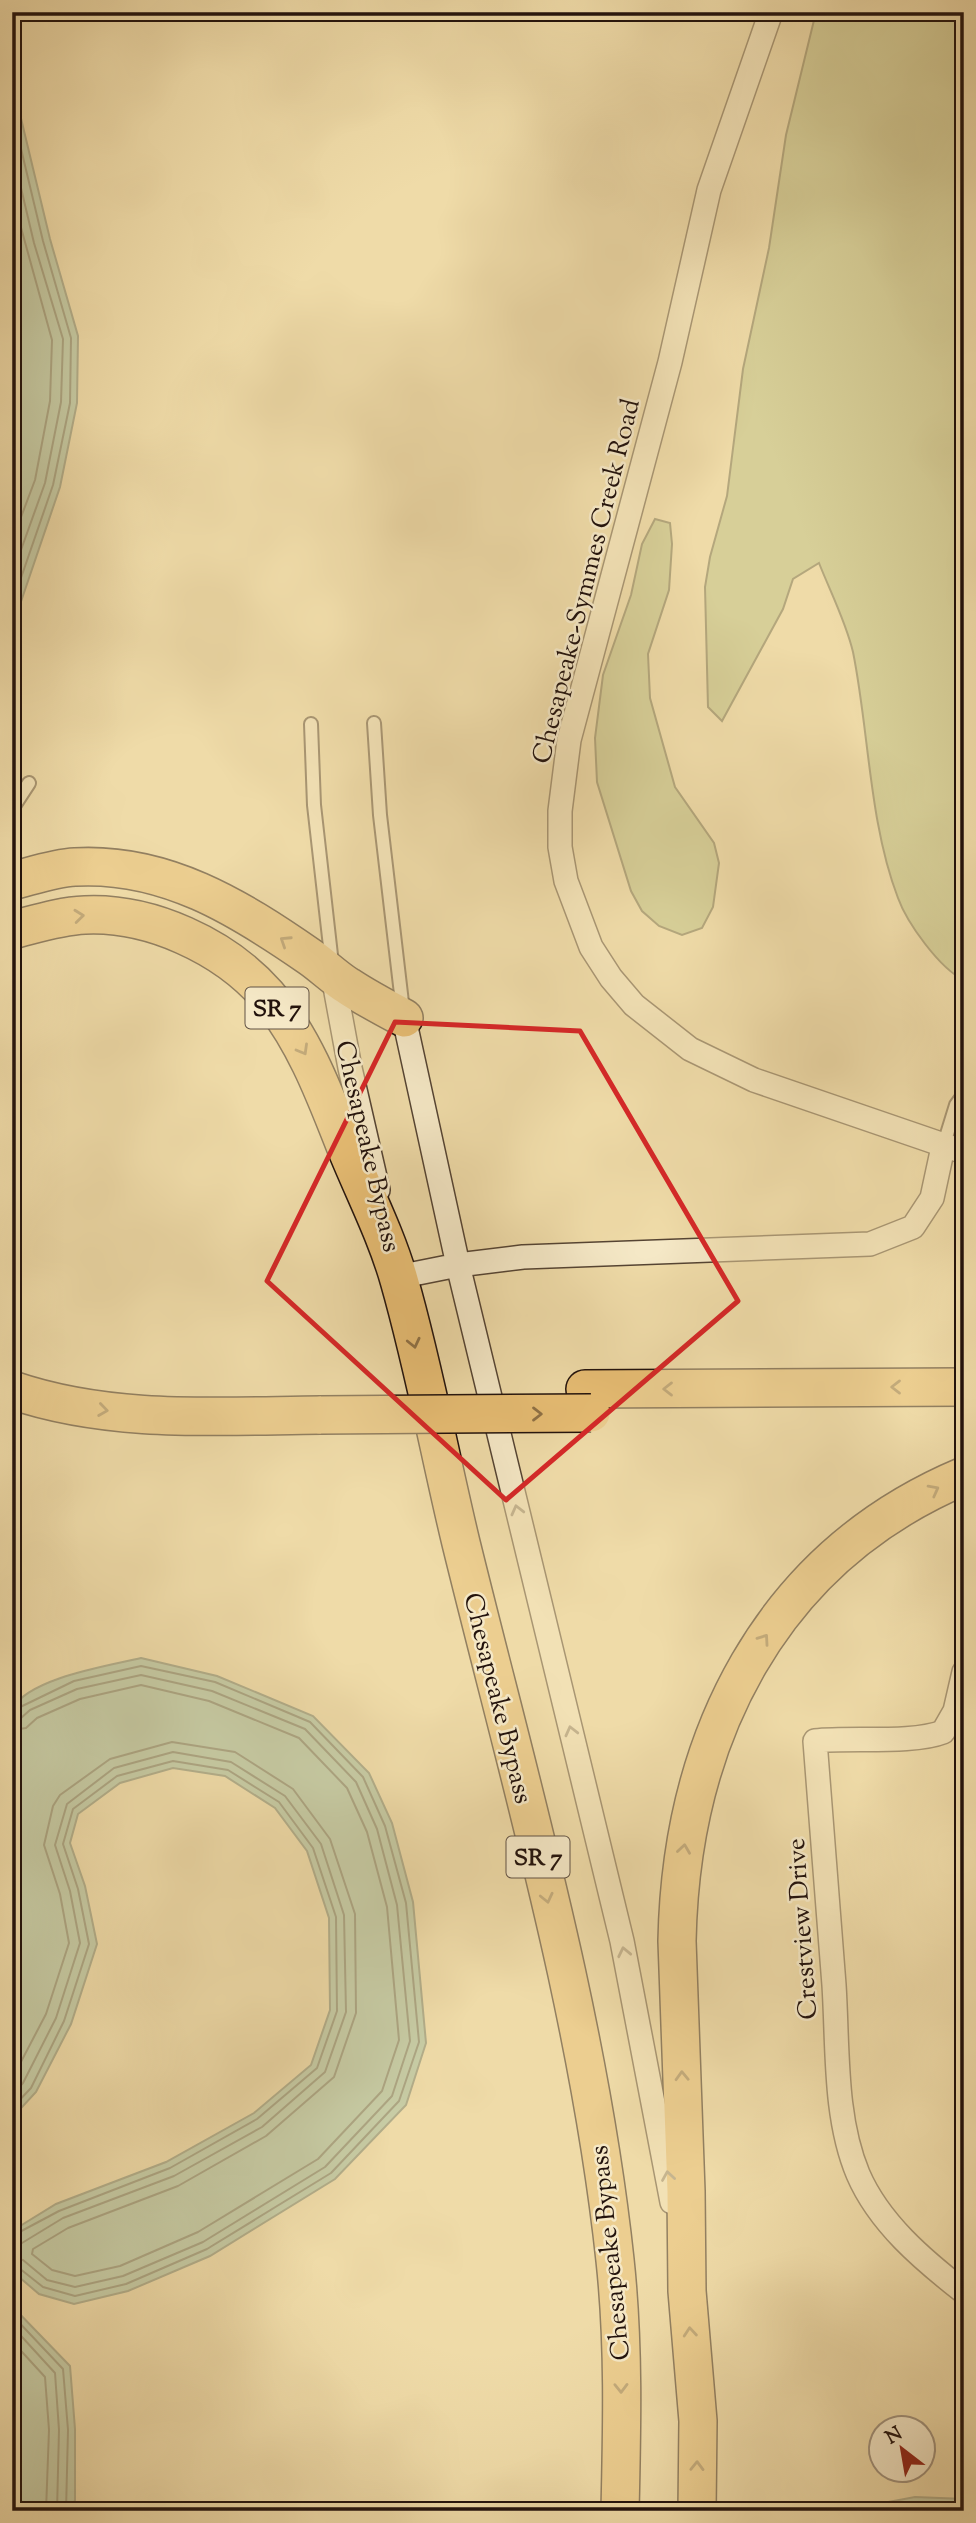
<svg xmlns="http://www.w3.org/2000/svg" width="976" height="2523" viewBox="0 0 976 2523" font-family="'Sorts Mill Goudy',serif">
  <rect width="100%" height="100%" fill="#efdba8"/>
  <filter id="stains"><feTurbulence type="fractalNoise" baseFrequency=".00286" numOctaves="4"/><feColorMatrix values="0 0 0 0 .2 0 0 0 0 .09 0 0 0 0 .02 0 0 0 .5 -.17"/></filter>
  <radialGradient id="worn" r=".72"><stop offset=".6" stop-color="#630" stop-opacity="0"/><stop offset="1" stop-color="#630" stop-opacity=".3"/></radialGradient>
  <path fill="#bbc086" stroke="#6e6949" stroke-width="2" d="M 816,12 L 964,12 L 964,980 C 940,969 907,923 898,898 C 869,823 869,731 853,652 C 846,622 830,591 819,563 L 793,579 L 783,609 L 722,721 L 708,707 L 705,587 L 710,557 L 727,496 L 743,369 L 769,248 L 786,135 Z
    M 655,519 L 670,523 L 672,544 L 669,590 L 648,654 L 650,698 L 675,787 L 714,843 L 719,863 L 713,907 L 702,928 L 682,935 L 659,926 L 642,911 L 631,891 L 597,782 L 595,738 L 603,675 L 631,595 L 642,544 Z"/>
  <path fill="#9abca4" stroke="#6a7867" stroke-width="2" d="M 12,81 L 50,239 L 78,336 L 77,403 L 60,487 L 12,628 Z
    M 141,1658 L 217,1676 L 313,1716 L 369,1773 L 392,1823 L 413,1902 L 426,2043 L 406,2105 L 335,2179 L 210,2256 L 128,2291 L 74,2304 L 39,2294 L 12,2271 L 12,2231 L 56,2204 L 166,2162 L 254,2113 L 311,2065 L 330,2010 L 329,1918 L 307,1851 L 275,1808 L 225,1776 L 173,1768 L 120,1783 L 78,1814 L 70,1843 L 85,1886 L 97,1944 L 71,2024 L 36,2092 L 12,2118 L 12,1709 C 29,1678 107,1666 141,1658 Z
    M 12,2306 L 70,2366 L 75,2429 L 75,2500 L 72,2511 L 12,2511 Z
    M 915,2497 L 964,2499 L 964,2511 L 840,2511 Z"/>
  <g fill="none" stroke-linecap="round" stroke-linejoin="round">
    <path stroke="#5e6758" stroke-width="2" d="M 12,111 L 43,241 L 71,338 L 70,403 L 53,485 L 12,604
      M 12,150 L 34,243 L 63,339 L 61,402 L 45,483 L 12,575
      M 12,195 L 52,340 L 50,401 L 35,480 L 12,541
      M 12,1711 L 74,1681 L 141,1666 L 215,1682 L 310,1722 L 363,1777 L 385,1826 L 406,1903 L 419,2042 L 399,2101 L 331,2173 L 207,2249 L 126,2284 L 75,2296 L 43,2287 L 19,2268 L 12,2266
      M 12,1720 L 21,1718 L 30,1710 L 77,1689 L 141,1675 L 212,1691 L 305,1729 L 356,1782 L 377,1829 L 397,1905 L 410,2041 L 392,2096 L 325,2167 L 203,2242 L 123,2276 L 75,2287 L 47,2280 L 23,2260 L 12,2258
      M 12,1730 L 26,1728 L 37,1718 L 80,1699 L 141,1685 L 209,1701 L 299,1738 L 347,1788 L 367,1832 L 387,1907 L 399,2040 L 382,2091 L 318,2159 L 198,2232 L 120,2266 L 75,2276 L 52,2270 L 32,2254 L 33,2249 L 68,2228 L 178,2186 L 266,2136 L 334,2077 L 356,2013 L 355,1914 L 330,1839 L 293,1789 L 235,1752 L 172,1742 L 110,1759 L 60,1795 L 53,1806 L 44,1845 L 60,1894 L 69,1943 L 46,2014 L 12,2079
      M 12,2095 L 23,2083 L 56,2018 L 80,1943 L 70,1891 L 55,1845 L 67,1804 L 114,1768 L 173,1752 L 231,1762 L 285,1796 L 321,1844 L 344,1915 L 346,2012 L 325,2072 L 262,2127 L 174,2176 L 63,2218 L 22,2243 L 12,2245
      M 12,2108 L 31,2088 L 64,2021 L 89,1944 L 78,1889 L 63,1844 L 73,1809 L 117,1776 L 173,1761 L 228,1770 L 279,1802 L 313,1848 L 336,1917 L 337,2011 L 317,2068 L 257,2119 L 170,2168 L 59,2211 L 12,2236
      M 12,2315 L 63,2369 L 68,2430 L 66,2511
      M 12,2326 L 55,2373 L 59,2430 L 57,2511
      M 12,2341 L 45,2377 L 49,2430 L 46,2511
      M 878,2511 L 915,2504 L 964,2506"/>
    <defs>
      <path id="lane" d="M 374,723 L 380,815 L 403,1011
        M 311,724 L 314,805 L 332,964
        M 12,809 L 29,783
        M 943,1147 L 956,1105 L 964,1094"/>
      <path id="street" d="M 771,12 L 709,190 L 670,362 L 569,740 L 560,811 L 560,847 L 566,881 L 591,947 L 611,978 L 634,1005 L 690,1049 L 754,1080 L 964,1152
        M 333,976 L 350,1068 L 378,1190
        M 404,1018 L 458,1265 L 622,1941 L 672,2202
        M 396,1264 L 398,1277 L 458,1265 L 523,1257 L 870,1244 L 913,1227 L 932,1198 L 943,1147
        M 964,1672 L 955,1711 L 943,1732 C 912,1744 851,1737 815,1741 C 821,1822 828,1904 834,1985 C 838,2047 834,2117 858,2174 C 879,2223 923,2260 964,2292"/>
      <path id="primary" d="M 12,881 C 32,876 54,868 75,867 C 165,862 238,907 310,957 C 323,966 335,978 348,986 C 366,998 385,1008 404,1018
        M 12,930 C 36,924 60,916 85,915 C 150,912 224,946 267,995 C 303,1037 324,1092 344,1143 C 362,1188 386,1234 399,1280 C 424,1367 440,1456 461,1543 C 519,1779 589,2017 615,2260 C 624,2343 622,2427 620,2511
        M 585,1389 L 964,1387
        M 12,1390 C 111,1424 219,1416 321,1415
        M 697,2511 L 698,2421 L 687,2291 L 686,2191 L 677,1941 C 681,1739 769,1558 964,1476"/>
    </defs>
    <use href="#lane" stroke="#543" stroke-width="16"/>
    <use href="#street" stroke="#543" stroke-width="26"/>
    <use href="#primary" stroke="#22120c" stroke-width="40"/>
    <use href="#lane" stroke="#f5e8c6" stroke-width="12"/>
    <use href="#street" stroke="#f5e8c6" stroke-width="23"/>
    <use href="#primary" stroke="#e8be74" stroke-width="37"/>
    <defs>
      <path id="primary-bridge" d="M 321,1415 L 591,1413"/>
    </defs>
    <use href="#primary-bridge" stroke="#22120c" stroke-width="40" stroke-linecap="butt"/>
    <use href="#primary-bridge" stroke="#e8be74" stroke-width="37"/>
  </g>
  <defs><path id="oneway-chevron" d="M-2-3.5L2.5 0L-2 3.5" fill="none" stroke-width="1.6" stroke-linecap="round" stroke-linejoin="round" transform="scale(1.75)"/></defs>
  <g stroke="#8f7145">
    <use href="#oneway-chevron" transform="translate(79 916) rotate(-6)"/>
    <use href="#oneway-chevron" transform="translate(285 941) rotate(-147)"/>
    <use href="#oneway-chevron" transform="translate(303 1050) rotate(60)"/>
    <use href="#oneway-chevron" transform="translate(414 1343) rotate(77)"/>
    <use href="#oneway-chevron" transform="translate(896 1387) rotate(180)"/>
    <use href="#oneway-chevron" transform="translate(668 1389) rotate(180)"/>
    <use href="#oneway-chevron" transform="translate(103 1410) rotate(8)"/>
    <use href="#oneway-chevron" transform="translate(537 1414)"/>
    <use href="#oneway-chevron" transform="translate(934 1490) rotate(-28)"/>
    <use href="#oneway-chevron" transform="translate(764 1639) rotate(-55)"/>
    <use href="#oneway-chevron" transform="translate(684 1849) rotate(-82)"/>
    <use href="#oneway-chevron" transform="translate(547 1898) rotate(77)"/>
    <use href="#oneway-chevron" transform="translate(682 2076) rotate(-92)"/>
    <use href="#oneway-chevron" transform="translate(690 2332) rotate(-95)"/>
    <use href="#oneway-chevron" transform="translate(621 2388) rotate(89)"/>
    <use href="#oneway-chevron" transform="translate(697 2466) rotate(-89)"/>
  </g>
  <g stroke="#968872">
    <use href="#oneway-chevron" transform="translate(517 1510) rotate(-104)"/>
    <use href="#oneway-chevron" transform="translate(571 1731) rotate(-104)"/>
    <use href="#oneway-chevron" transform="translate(624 1952) rotate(-102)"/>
    <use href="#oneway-chevron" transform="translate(668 2176) rotate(-99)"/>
  </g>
  <path d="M0 0H976V2523H0ZM 395,1022 L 580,1031 L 738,1301 L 506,1500 L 267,1281 Z" fill="#efdba8" fill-opacity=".55" fill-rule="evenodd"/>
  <path fill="none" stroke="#d62828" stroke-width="5" stroke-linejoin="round" d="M 395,1022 L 580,1031 L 738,1301 L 506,1500 L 267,1281 Z"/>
  <g text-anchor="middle" stroke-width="5" stroke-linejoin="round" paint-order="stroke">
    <g fill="#f5e8c6" stroke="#615244" stroke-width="2">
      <rect x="245.5" y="987.5" width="63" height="41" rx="5"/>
      <rect x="506.5" y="1836.5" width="63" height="41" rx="5"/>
    </g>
    <g font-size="24" font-weight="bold" fill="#22120c">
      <text x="277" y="1016">SR 7</text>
      <text x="538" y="1865">SR 7</text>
    </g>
    <g font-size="26" fill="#22120c" stroke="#f5e8c6">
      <text transform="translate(585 581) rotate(-76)" y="9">Chesapeake-Symmes Creek Road</text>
      <text transform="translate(369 1146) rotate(77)" y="9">Chesapeake Bypass</text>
      <text transform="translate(499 1698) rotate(76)" y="9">Chesapeake Bypass</text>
      <text transform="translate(801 1929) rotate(-94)" y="9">Crestview Drive</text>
      <text transform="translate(609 2253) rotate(-96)" y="9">Chesapeake Bypass</text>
    </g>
  </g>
  <rect width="976" height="2523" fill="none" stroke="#efdba8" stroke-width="42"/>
  <rect x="14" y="14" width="948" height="2495" fill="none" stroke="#22120c" stroke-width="3.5"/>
  <rect x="21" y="21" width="934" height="2481" fill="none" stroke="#22120c" stroke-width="2"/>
  <g transform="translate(902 2449) rotate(329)"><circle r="33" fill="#f5e8c6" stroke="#a1927c" stroke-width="2"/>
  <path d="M0-5L12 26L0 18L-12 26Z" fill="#8f2418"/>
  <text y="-10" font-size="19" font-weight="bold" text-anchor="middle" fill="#22120c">N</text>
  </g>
  <rect width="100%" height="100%" filter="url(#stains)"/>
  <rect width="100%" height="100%" fill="url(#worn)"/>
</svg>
